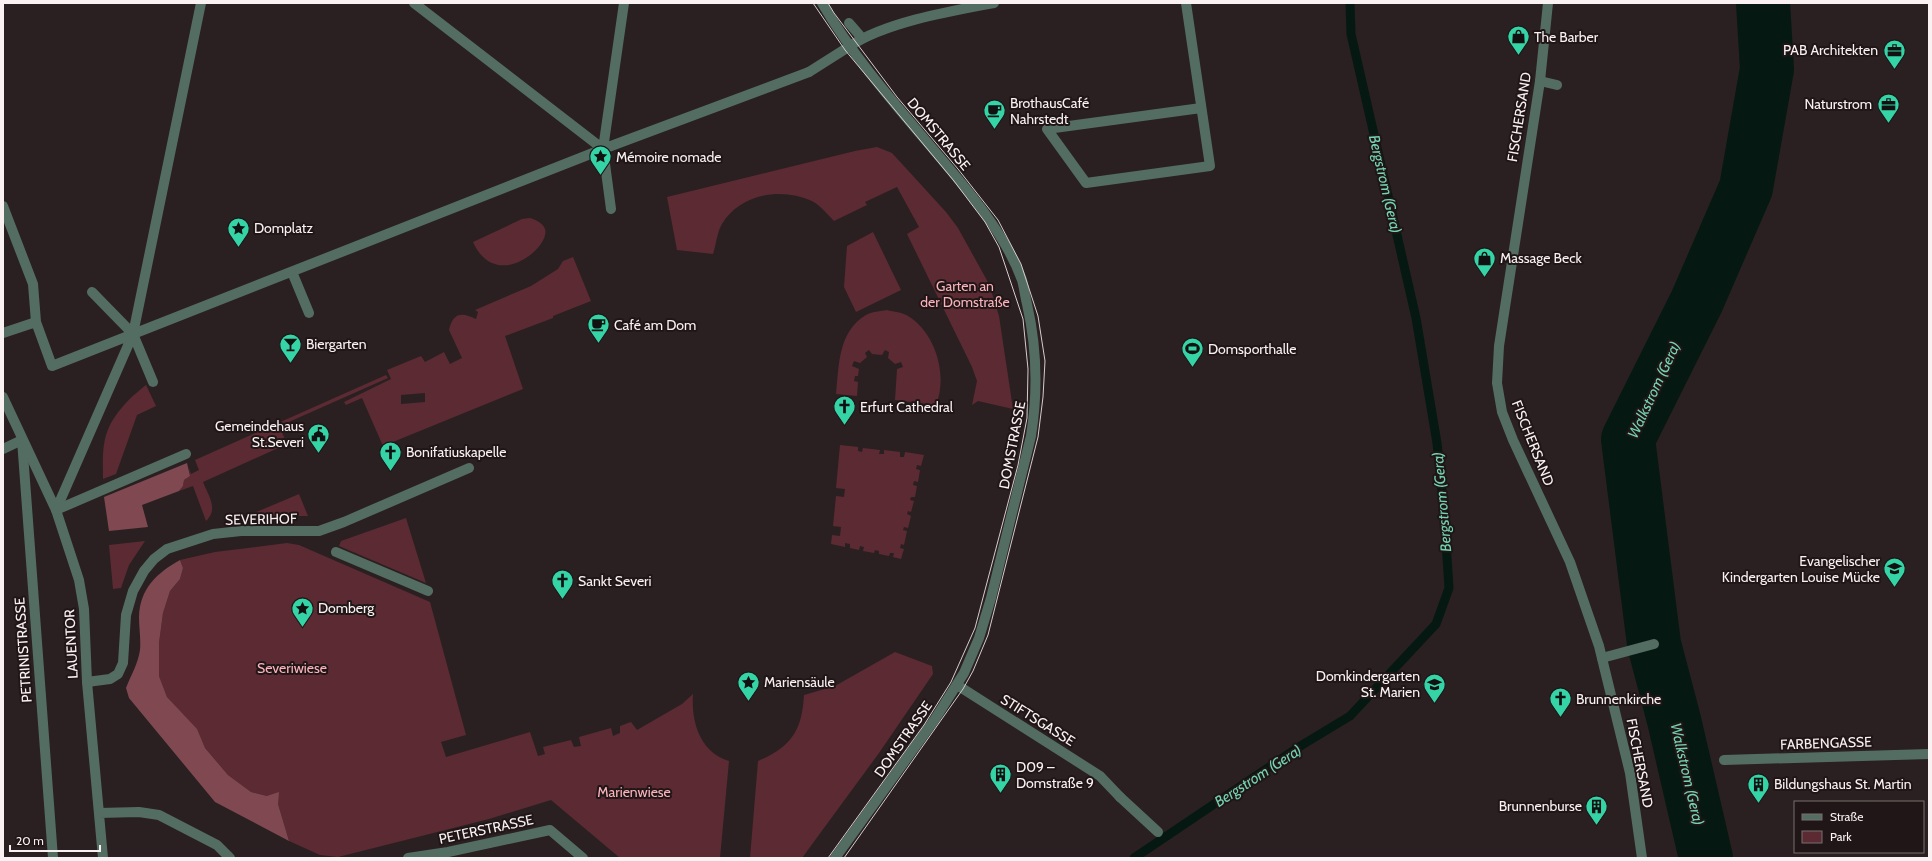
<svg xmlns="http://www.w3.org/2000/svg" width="1932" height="861" viewBox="0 0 1932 861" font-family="Cabin,sans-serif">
  <rect width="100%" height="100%" fill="#2a2021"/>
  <path fill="#5c2a32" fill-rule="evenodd" d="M 877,147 L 892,153 L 946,212 L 958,228 L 989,284 L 999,316 L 1013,409 L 978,401 L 972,405 L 977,381 L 972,367 L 907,234 L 919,227 L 897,187 L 865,202 L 867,205 L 834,221 C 828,215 820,205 812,201 C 781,187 740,194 722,224 C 717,232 716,245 713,254 L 677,250 L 667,197 L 855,151 Z
    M 530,218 C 536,220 543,223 545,229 C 551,247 496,293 473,242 L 522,219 Z
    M 873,232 L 901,290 L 856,312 L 844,287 L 847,246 Z
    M 573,257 L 591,301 L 553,316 L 553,318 L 505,336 L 523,389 L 383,446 L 362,398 L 346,405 L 344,402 L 391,379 L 387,370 L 421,356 L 425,362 L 444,352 L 450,364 L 462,358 L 449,330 C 453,312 462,312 476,319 L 478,312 L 475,310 L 531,286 L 558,269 L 563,261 ZM 425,393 L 425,402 L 401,404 L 401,395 Z
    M 887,310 C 894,312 902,312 908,316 C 936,333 948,376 936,405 L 895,400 L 897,369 L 903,367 L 901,362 L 895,364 L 888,358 L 889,352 L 885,350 L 882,355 L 872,354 L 869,350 L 865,353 L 867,357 L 860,363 L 854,361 L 852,366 L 859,369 L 858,376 L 855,376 L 854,381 L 858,382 L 857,396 L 836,394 C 839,365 838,332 866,315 C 871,312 881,311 887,310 Z
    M 386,375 L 388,378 L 282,425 L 283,429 L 281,430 L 287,444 L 203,482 C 208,495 219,509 206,521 L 193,486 L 179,491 L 183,486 L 184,480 L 190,476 L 189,468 L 191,474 L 199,470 L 195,460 Z
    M 146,385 L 156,406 L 137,415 L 116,474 L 103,479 C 103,466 102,452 105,439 C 110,417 129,398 146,385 Z
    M 840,445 L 858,447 L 858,451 L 862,452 L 863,448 L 880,450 L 879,454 L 884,454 L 884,450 L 900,452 L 900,457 L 904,457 L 905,452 L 924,455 L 921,466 L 917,465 L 916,469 L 920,470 L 918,482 L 914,481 L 913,485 L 917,486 L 915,497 L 911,497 L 910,500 L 914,501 L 911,512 L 908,511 L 907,514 L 911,516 L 908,528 L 904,527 L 903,530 L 907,531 L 904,545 L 901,544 L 900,548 L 904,549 L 901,559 L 893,557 L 894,553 L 890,553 L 889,556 L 879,554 L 879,551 L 875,550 L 874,553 L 863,551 L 864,547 L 860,546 L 859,550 L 850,548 L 850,544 L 845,543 L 845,547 L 831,544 L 832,535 L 840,536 L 841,527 L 833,526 L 836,496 L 844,497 L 845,489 L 836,488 Z
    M 299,494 L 308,516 L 274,516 L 250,518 L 247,516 Z
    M 406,518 L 426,583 L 339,546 L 341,541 Z
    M 145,541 L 129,565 L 121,588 L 113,589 L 109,545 Z
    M 287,543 L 299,545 L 430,602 L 466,735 L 441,742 L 446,757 L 530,732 L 538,756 L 545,754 L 543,747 L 571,740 L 574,747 L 581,746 L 579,737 L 611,728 L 613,736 L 620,733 L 620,726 L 631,722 L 637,730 L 682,704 L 693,694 C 691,722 700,752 729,761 L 720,858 L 620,858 L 551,800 L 489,819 L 338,857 L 320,855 L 289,841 L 278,804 L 267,796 L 251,792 L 228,775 L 205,748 L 196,729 L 167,697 L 159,676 L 159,643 L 163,613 L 170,591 L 180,579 L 183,568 L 180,560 L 215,552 Z
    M 895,652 L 932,666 L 933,674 L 879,753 L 802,858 L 750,858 L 758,761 C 791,747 802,731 804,695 L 835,686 Z"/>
  <path fill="#804951" d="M 187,463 L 190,476 L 184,480 L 183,486 L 179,491 L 142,505 L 148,527 L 109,531 L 104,497 Z
    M 180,560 L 183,568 L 180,579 L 170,591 L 163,613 L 159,643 L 159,676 L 167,697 L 197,729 L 205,748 L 228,775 L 251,792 L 267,796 L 279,792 L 278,804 L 289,841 L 215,802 L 129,698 L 126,688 C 131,675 138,664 140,650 C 141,639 139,628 139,617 C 140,588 157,573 180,560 Z"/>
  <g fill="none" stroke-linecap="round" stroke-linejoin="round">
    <path stroke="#051912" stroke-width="9" d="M 1134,858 L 1302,745 L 1350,716 L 1436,624 L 1449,588 L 1444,511 L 1437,443 L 1416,318 L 1351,34 L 1350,3"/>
    <path stroke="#051912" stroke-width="54" d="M 1706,858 L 1674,720 L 1654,644 L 1628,439 L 1697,301 L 1746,188 L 1767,69 L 1763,3"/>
    <path stroke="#546d63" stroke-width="10" d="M 1186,3 L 1210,166 L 1086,183 L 1047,129 L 1201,108
      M 809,72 L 850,46
      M 1540,81 L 1557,85
      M 22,440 L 53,858
      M 56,510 L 186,454
      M 1602,658 L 1654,644
      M 87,682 L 110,679 L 118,674 L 123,663 L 126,615 L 133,591 L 144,571 L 154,559 L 167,549 L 213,534 L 241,531 L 319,531 L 344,522 L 469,468
      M 1120,797 L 1158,832"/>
    <path stroke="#546d63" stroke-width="10" d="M 414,3 L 603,149
      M 822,3 C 852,55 893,102 932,148 C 965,187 1004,231 1022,280 C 1024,287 1025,296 1027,304 C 1037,348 1038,392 1031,436 L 991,598 L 979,638 L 964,673 L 935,719 L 835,858
      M 1548,3 L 1540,81 L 1499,346 L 1497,383 L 1502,412 L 1513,440 L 1570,562 L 1599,646 L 1630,773 L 1642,858
      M 849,23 L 862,38
      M 850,46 C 886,22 951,11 994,3
      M 3,206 L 33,284 L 36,322
      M 611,209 L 603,149 L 624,3
      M 292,272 L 309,313
      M 92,292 L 133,334 L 153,382
      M 3,333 L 36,322 L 52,366 L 603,149 L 809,72
      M 3,397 L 56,510 L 79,580 L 84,609 L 87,682 L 103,858
      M 3,449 L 22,440
      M 56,510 L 133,334 L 201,3
      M 336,552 L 428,591
      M 957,685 L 1100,776 L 1120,797
      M 1724,760 L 1929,754
      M 99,813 L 139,812 L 159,815 L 217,845 L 230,858
      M 408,858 L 448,852 L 550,830 L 583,858"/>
    <path stroke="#d5cccd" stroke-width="1" d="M 813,3 L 845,50 L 954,181 L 985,222 L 999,247 L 1023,319 L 1028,369 L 1027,418 L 1018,465 L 975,628 L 951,682 L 924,725 L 828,858
      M 828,3 L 834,13 L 897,97 L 958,169 L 998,220 L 1021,264 L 1038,316 L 1045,361 L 1043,397 L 1038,437 L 988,635 L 973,671 L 963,689 L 844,858"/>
  </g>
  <defs>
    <symbol id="shop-pin" viewBox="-11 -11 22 30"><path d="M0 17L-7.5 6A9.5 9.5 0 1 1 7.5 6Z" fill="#35d4a7" stroke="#201617"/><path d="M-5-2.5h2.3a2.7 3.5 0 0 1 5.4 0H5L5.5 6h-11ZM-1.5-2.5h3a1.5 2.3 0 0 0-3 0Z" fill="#111"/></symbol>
    <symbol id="office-pin" viewBox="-11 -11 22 30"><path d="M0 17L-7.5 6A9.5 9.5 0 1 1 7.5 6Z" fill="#35d4a7" stroke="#201617"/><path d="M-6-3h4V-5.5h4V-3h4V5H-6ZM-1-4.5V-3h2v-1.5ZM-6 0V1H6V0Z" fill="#111"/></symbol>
    <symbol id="cafe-pin" viewBox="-11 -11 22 30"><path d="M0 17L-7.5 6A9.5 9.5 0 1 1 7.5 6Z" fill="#35d4a7" stroke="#201617"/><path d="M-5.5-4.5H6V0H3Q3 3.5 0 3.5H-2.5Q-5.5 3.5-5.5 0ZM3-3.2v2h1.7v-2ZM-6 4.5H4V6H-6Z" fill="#111"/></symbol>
    <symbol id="sight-pin" viewBox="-11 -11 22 30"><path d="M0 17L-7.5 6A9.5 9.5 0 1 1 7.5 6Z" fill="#35d4a7" stroke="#201617"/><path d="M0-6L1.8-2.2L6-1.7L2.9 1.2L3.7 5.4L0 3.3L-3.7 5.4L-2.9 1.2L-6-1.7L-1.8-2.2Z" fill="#111"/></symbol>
    <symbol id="bar-pin" viewBox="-11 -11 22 30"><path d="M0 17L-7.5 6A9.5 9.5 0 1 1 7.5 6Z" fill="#35d4a7" stroke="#201617"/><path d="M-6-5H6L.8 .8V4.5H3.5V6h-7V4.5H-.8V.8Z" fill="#111"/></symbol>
    <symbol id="stadium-pin" viewBox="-11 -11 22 30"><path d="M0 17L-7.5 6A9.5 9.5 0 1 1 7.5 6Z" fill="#35d4a7" stroke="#201617"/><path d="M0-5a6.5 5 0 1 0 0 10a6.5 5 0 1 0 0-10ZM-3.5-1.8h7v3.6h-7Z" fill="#111"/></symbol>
    <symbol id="church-pin" viewBox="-11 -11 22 30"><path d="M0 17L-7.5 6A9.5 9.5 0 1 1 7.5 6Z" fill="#35d4a7" stroke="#201617"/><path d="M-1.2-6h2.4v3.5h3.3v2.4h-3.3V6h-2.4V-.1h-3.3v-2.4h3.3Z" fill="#111"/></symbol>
    <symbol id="civic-pin" viewBox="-11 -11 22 30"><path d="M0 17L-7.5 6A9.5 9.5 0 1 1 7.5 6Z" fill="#35d4a7" stroke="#201617"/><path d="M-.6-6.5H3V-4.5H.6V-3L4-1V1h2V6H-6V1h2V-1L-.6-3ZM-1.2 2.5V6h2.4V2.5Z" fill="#111"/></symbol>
    <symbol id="school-pin" viewBox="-11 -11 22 30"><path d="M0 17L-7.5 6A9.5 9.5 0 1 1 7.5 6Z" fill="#35d4a7" stroke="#201617"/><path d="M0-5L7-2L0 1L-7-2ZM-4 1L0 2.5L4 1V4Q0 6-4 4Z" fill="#111"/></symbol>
    <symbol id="building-pin" viewBox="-11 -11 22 30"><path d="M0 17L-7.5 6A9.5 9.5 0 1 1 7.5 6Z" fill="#35d4a7" stroke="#201617"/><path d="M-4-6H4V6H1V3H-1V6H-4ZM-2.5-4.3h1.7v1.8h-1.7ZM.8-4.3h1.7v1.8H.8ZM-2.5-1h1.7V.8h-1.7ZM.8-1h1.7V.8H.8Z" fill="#111"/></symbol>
  </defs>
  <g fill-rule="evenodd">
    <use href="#shop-pin" x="1506" y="24" width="25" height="34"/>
    <use href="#office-pin" x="1882" y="38" width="25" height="34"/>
    <use href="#office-pin" x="1876" y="92" width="25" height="34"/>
    <use href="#cafe-pin" x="982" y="98" width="25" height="34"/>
    <use href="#sight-pin" x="588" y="144" width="25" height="34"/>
    <use href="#sight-pin" x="226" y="216" width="25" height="34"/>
    <use href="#shop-pin" x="1472" y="246" width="25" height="34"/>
    <use href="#cafe-pin" x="586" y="312" width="25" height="34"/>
    <use href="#bar-pin" x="278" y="332" width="25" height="34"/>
    <use href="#stadium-pin" x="1180" y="336" width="25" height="34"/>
    <use href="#church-pin" x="832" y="394" width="25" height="34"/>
    <use href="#civic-pin" x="306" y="422" width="25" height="34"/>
    <use href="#church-pin" x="378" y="440" width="25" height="34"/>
    <use href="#school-pin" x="1882" y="556" width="25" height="34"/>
    <use href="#church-pin" x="550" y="568" width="25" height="34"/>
    <use href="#sight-pin" x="290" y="596" width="25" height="34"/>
    <use href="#sight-pin" x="736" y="670" width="25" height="34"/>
    <use href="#school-pin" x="1422" y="672" width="25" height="34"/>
    <use href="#church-pin" x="1548" y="686" width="25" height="34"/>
    <use href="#building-pin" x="988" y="762" width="25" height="34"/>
    <use href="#building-pin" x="1746" y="772" width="25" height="34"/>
    <use href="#building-pin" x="1584" y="794" width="25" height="34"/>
  </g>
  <g text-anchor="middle" stroke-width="4" stroke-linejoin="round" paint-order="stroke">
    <g font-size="14" fill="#f9f1f2" stroke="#201617" text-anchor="start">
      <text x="1534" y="42">The Barber</text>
      <text x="1878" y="55" text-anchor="end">PAB Architekten</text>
      <text x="1010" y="108">BrothausCafé<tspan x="1010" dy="16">Nahrstedt</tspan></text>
      <text x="1872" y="109" text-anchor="end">Naturstrom</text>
      <text x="616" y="162">Mémoire nomade</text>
      <text x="254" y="233">Domplatz</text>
      <text x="1500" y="263">Massage Beck</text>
      <text x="614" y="330">Café am Dom</text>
      <text x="306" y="349">Biergarten</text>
      <text x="1208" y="354">Domsporthalle</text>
      <text x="860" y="412">Erfurt Cathedral</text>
      <text x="304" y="431" text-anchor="end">Gemeindehaus<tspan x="304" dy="16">St.Severi</tspan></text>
      <text x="406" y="457">Bonifatiuskapelle</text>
      <text x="1880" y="566" text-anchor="end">Evangelischer<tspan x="1880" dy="16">Kindergarten Louise Mücke</tspan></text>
      <text x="578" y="586">Sankt Severi</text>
      <text x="318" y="613">Domberg</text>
      <text x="1420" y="681" text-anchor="end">Domkindergarten<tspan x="1420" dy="16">St. Marien</tspan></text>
      <text x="764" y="687">Mariensäule</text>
      <text x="1576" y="704">Brunnenkirche</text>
      <text x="1016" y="772">D09 –<tspan x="1016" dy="16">Domstraße 9</tspan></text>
      <text x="1774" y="789">Bildungshaus St. Martin</text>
      <text x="1582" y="811" text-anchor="end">Brunnenburse</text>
    </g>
    <g font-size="14" fill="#f9f1f2" stroke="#201617">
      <text transform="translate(1519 117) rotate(-81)" y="5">FISCHERSAND</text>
      <text transform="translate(939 134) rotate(50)" y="5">DOMSTRASSE</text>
      <text transform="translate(1533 443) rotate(68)" y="5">FISCHERSAND</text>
      <text transform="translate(1012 445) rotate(-79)" y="5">DOMSTRASSE</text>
      <text transform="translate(261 519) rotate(-1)" y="5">SEVERIHOF</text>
      <text transform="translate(71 644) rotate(-93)" y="5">LAUENTOR</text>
      <text transform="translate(23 650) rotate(-94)" y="5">PETRINISTRASSE</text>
      <text transform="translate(1038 720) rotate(32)" y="5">STIFTSGASSE</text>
      <text transform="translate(903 739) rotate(-55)" y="5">DOMSTRASSE</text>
      <text transform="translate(1826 743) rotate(-2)" y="5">FARBENGASSE</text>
      <text transform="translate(1640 763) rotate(79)" y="5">FISCHERSAND</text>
      <text transform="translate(486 829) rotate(-12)" y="5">PETERSTRASSE</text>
    </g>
    <g font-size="14" fill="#fbb3bb" stroke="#201617">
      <text x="965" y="291">Garten an<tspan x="965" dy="16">der Domstraße</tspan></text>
      <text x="292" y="673">Severiwiese</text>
      <text x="634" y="797">Marienwiese</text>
    </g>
    <g font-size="15" font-style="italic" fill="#73d4b2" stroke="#201617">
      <text transform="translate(1385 184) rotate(77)" y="5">Bergstrom (Gera)</text>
      <text transform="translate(1654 390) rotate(-65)" y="5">Walkstrom (Gera)</text>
      <text transform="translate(1442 502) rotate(-95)" y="5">Bergstrom (Gera)</text>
      <text transform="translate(1687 774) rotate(77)" y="5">Walkstrom (Gera)</text>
      <text transform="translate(1258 776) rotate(-33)" y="5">Bergstrom (Gera)</text>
    </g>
  </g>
  <rect width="1932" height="861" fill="none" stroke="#f9f1f2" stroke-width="8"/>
  <rect x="1794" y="801" width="130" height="52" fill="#201617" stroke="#776e6f"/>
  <rect x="1802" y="814" width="20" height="6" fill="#546d63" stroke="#776e6f"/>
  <text x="1830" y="821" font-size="12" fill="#f9f1f2">Straße</text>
  <rect x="1802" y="831" width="20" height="12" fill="#5c2a32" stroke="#776e6f"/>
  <text x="1830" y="841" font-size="12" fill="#f9f1f2">Park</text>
  <path d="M10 845v6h90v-6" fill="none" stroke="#f9f1f2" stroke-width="2"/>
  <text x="16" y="845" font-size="12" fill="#f9f1f2" stroke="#201617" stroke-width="3" paint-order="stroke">20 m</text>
</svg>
